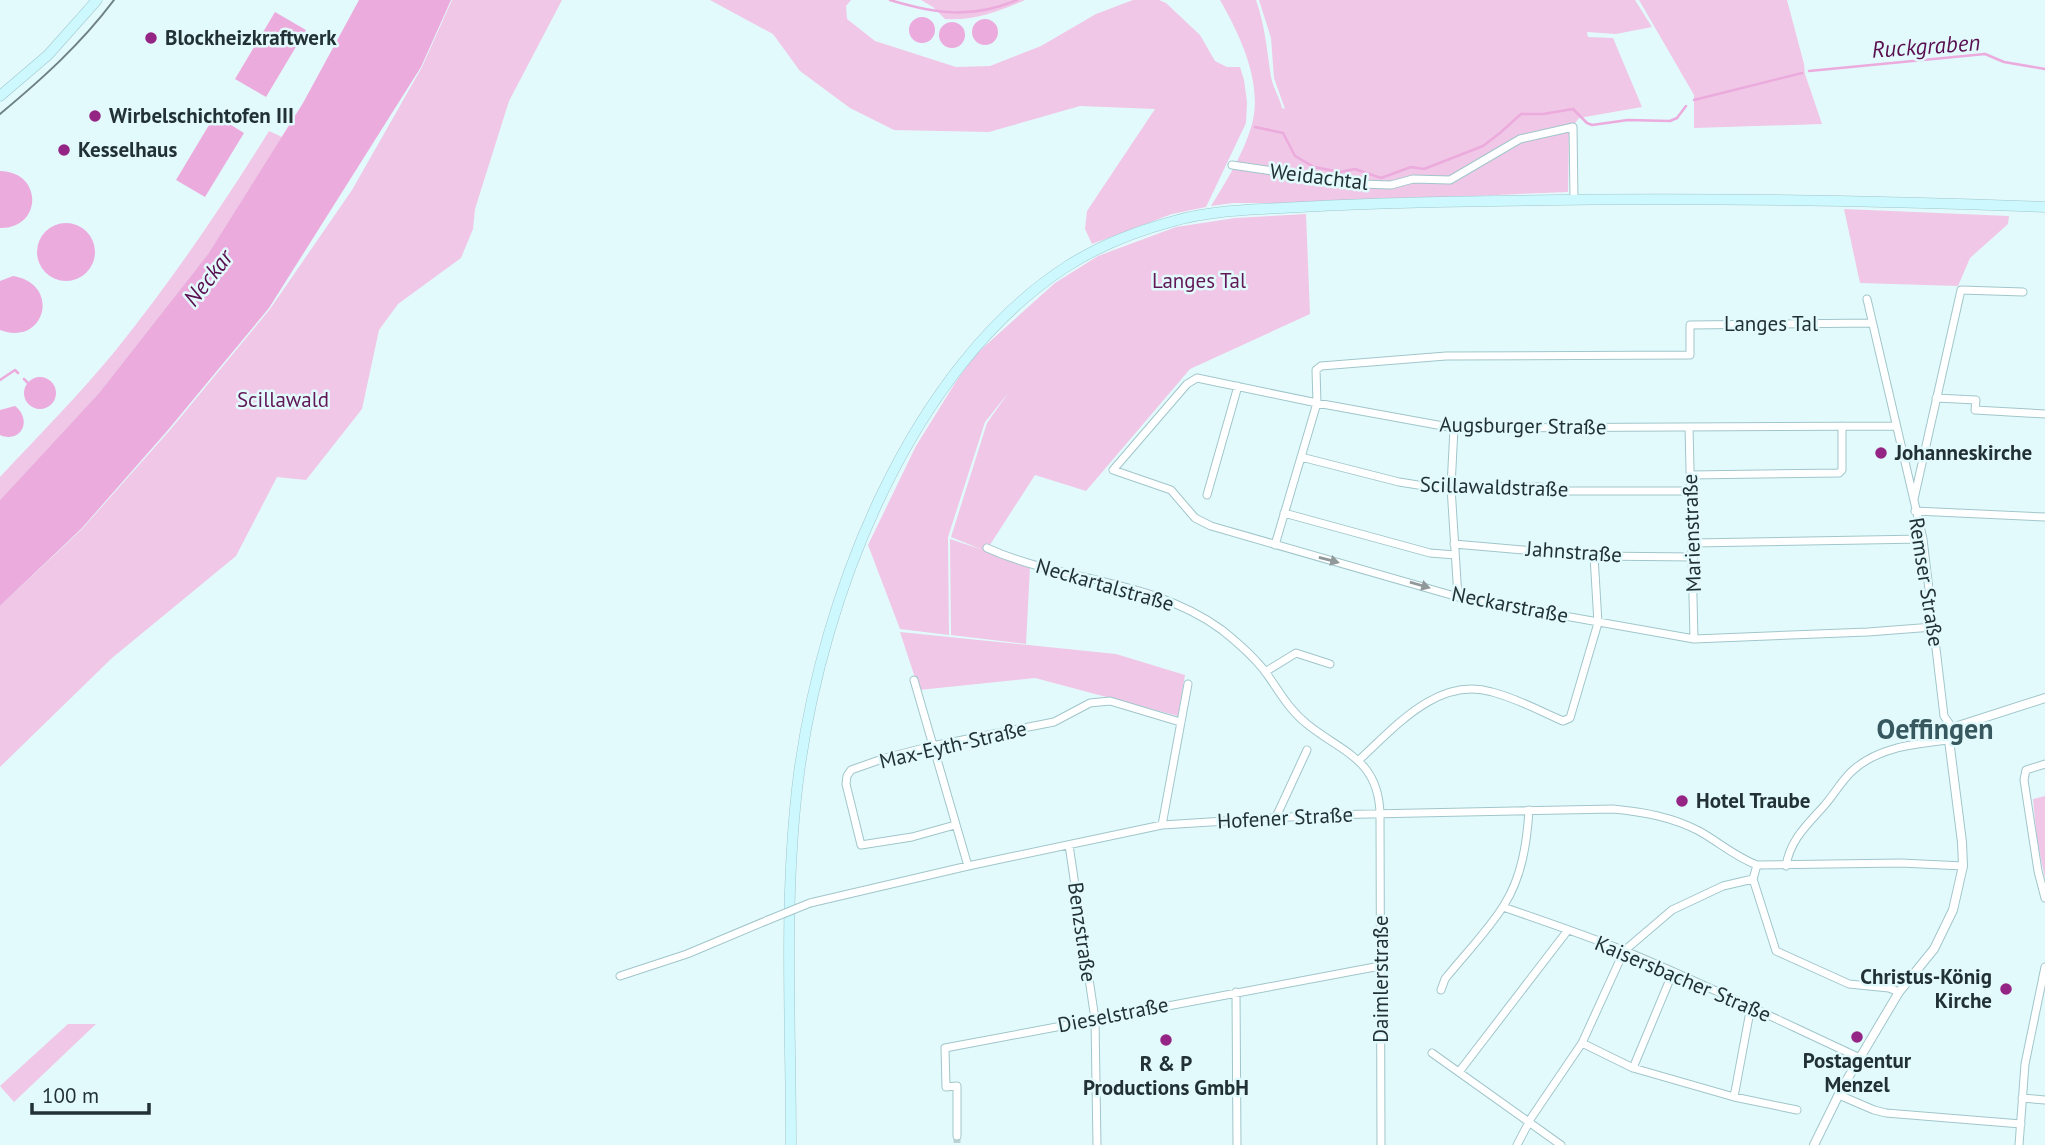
<svg xmlns="http://www.w3.org/2000/svg" width="2045" height="1145" viewBox="0 0 2045 1145" font-family="'PT Sans',sans-serif">
  <rect width="100%" height="100%" fill="#e3fafd"/>
  <path fill="#f0c7e6" d="M 452,0 L 562,0 L 509,101 L 475,209 L 473,229 L 461,258 L 398,304 L 379,330 L 362,409 L 306,480 L 277,477 L 236,556 L 112,658 L 0,767 L 0,606 L 82,529 L 170,430 L 270,309 L 352,190 L 422,67 Z
    M 710,0 L 851,0 L 846,6 L 847,19 L 875,41 L 956,67 L 990,66 L 1041,46 L 1096,14 L 1133,0 L 1159,0 L 1166,3 L 1200,35 L 1215,61 L 1227,67 L 1240,67 L 1244,80 L 1247,102 L 1246,123 L 1206,207 L 1172,214 L 1092,244 L 1085,229 L 1087,211 L 1155,109 L 1080,106 L 989,132 L 894,130 L 850,108 L 800,71 L 773,34 Z
    M 921,0 L 1025,0 C 1000,11 974,21 945,19 L 933,7 Z
    M 1220,0 L 1256,0 C 1265,25 1267,51 1271,77 C 1273,88 1280,98 1282,108 L 1285,109 L 1274,78 L 1271,38 L 1259,0 L 1635,0 L 1652,27 L 1616,34 L 1587,32 L 1588,37 L 1613,38 L 1642,107 L 1579,118 L 1569,131 L 1568,192 L 1304,203 L 1233,203 L 1211,206 C 1227,180 1244,153 1252,124 C 1263,83 1240,35 1220,0 Z
    M 1639,0 L 1787,0 L 1804,64 L 1805,74 L 1822,124 L 1694,128 L 1694,95 Z
    M 269,131 L 282,137 L 208,254 L 99,393 L 0,500 L 0,477 C 39,435 80,394 116,350 C 172,280 222,207 269,131 Z
    M 1844,209 L 2009,216 L 2008,224 L 1970,258 L 1958,286 L 1860,283 Z
    M 1306,214 L 1310,314 L 1190,369 L 1086,491 L 1035,475 L 986,551 L 1030,567 L 1026,644 L 951,635 L 950,539 L 983,550 L 951,537 L 987,423 L 1009,392 L 985,422 L 948,537 L 949,635 L 900,629 L 868,545 L 916,446 L 957,380 L 975,355 L 1055,283 L 1098,256 L 1176,227 L 1235,218 Z
    M 900,632 L 1116,654 L 1185,675 L 1178,716 L 1035,678 L 919,690 Z
    M 2045,796 L 2045,878 L 2037,840 L 2033,799 Z
    M 68,1024 L 96,1024 L 14,1102 L 0,1086 Z"/>
  <path fill="#ecabdd" d="M 359,0 L 451,0 L 421,67 L 269,308 L 168,430 L 82,528 L 0,606 L 0,500 L 99,393 L 208,254 L 303,103 Z
    M 275,12 L 306,30 L 266,97 L 235,79 Z
    M909 30a13 13 0 1 1 26 0a13 13 0 1 1-26 0Z
    M972 32a13 13 0 1 1 26 0a13 13 0 1 1-26 0Z
    M939 35a13 13 0 1 1 26 0a13 13 0 1 1-26 0Z
    M 215,115 L 244,133 L 205,197 L 176,180 Z
    M 0,171 C 44,172 42,229 0,228 Z
    M37 252a29 29 0 1 1 58 0a29 29 0 1 1-58 0Z
    M 13,276 C 62,284 45,347 0,330 L 0,281 Z
    M24 393a16 16 0 1 1 32 0a16 16 0 1 1-32 0Z
    M 15,406 C 33,420 21,444 0,435 L 0,410 Z"/>
  <g fill="none" stroke-linecap="round" stroke-linejoin="round">
    <path stroke="#ecabdd" stroke-width="2.5" d="M 890,0 C 936,14 972,19 1017,0
      M 1809,71 L 1985,54 L 2004,62 L 2045,69
      M 1694,100 L 1802,73
      M 1255,127 L 1283,133 L 1295,156 L 1314,167 L 1340,172 L 1355,169 L 1381,178 L 1411,167 L 1424,169 L 1483,146 L 1500,133 L 1521,114 L 1543,114 L 1573,109 L 1587,123 L 1592,125 L 1628,120 L 1670,121 L 1677,118 L 1686,106
      M 24,379 L 29,384
      M 0,380 L 15,370 L 18,373"/>
    <path stroke="#bcd2d5" stroke-width="7" stroke-dasharray="7 3.5" stroke-linecap="butt" d="M 957,1136 L 957,1145"/>
    <defs>
      <path id="minor" d="M 1232,165 L 1361,184 L 1391,185 L 1413,179 L 1450,180 L 1520,139 L 1573,127 L 1574,199
        M 1867,299 L 1923,539 L 1944,716 L 1953,729
        M 1936,398 L 1976,400 L 1975,410 L 2045,414
        M 1896,426 L 1454,428 L 1317,403 L 1197,378 L 1187,384 L 1113,470 L 1171,490 L 1195,518 L 1211,526 L 1458,597 L 1694,639 L 1868,632 L 1933,627
        M 1689,427 L 1694,639
        M 1454,428 L 1451,487 L 1458,597
        M 1301,457 L 1399,482 L 1437,488 L 1462,486 L 1540,487 L 1564,491 L 1690,491
        M 1690,475 L 1839,473 L 1842,470 L 1842,426
        M 1207,495 L 1238,386
        M 1914,499 L 1961,290 L 2023,292
        M 1915,511 L 2045,517
        M 1284,513 L 1430,553 L 1455,555
        M 1693,543 L 1923,539
        M 1454,544 L 1594,556 L 1694,557
        M 1275,545 L 1317,403 L 1316,370 L 1321,366 L 1446,356 L 1690,355 L 1690,325 L 1872,323
        M 987,548 C 1062,582 1151,578 1222,630 C 1237,642 1252,655 1264,670 C 1278,689 1288,709 1307,724 C 1343,753 1378,759 1380,813 L 1381,1145
        M 1265,672 L 1296,653 L 1330,664
        M 914,680 L 968,866
        M 1359,760 C 1395,727 1438,676 1492,692 C 1516,698 1540,711 1563,721 L 1570,718 L 1598,623 L 1594,556
        M 2045,764 L 2026,770 L 2024,780 L 2038,871 L 2045,898
        M 1276,817 L 1307,750
        M 955,825 L 912,837 L 861,845 L 846,784 L 847,776 L 851,770 L 885,758 L 932,746 L 1054,722 L 1090,703 L 1110,701 L 1180,722
        M 1162,825 L 1188,684
        M 1069,845 L 1095,1019 L 1097,1145
        M 1786,866 C 1790,840 1807,825 1823,807 C 1833,796 1840,783 1851,772 C 1877,747 1914,744 1949,740
        M 1753,879 L 1776,951 L 1849,984 L 1889,988 L 1899,992
        M 810,903 L 968,866 L 1162,825 L 1322,815 L 1613,809 C 1644,812 1672,817 1699,831 C 1719,842 1735,857 1757,865 L 1901,863 L 1963,866
        M 1503,907 C 1544,921 1585,935 1625,951 C 1705,984 1782,1022 1860,1058
        M 620,976 L 687,954 L 768,920
        M 1441,990 L 1445,979 C 1464,955 1488,931 1504,905 C 1522,877 1527,842 1529,810
        M 1236,992 L 1237,1145
        M 1582,1043 L 1633,1068 L 1734,1097 L 1797,1110
        M 1432,1053 L 1561,1145
        M 1633,1068 L 1673,972
        M 1459,1072 L 1568,930
        M 1839,1095 L 1874,1110 L 1886,1113 L 2021,1124
        M 1734,1097 L 1751,1006
        M 2022,1098 L 2045,1100
        M 1529,1121 L 1582,1043 L 1624,951 L 1672,910 L 1723,886 L 1753,879 L 1757,865
        M 957,1136 L 957,1086 L 946,1087 L 945,1048 L 1380,966
        M 1517,1145 L 1527,1126
        M 2019,1145 L 2025,1064 L 2045,967"/>
      <path id="tertiary" d="M 1814,1145 L 1842,1088 L 1899,992 L 1934,949 L 1953,910 L 1963,866 L 1962,842 L 1949,740 L 1953,729 L 1958,726 L 2045,698"/>
      <path id="secondary" d="M 0,96 L 48,55 L 97,0
        M 791,1145 C 791,1021 783,896 799,773 C 823,595 910,369 1066,267 C 1098,246 1137,231 1174,221 C 1209,211 1245,210 1281,208 C 1352,204 1424,202 1496,201 C 1679,197 1862,200 2045,207"/>
    </defs>
    <use href="#minor" stroke="#a0c6cb" stroke-width="9"/>
    <use href="#tertiary" stroke="#a0c6cb" stroke-width="10"/>
    <use href="#secondary" stroke="#a0c6cb" stroke-width="11"/>
    <use href="#minor" stroke="#fff" stroke-width="7"/>
    <use href="#tertiary" stroke="#fff" stroke-width="8"/>
    <use href="#secondary" stroke="#ccf8fe" stroke-width="10"/>
    <path stroke="#6e8183" stroke-width="2" d="M 0,114 C 42,79 81,44 114,0"/>
    <defs>
      <path id="minor-bridge" d="M 768,920 L 810,903"/>
    </defs>
    <use href="#minor-bridge" stroke="#a0c6cb" stroke-width="9" stroke-linecap="butt"/>
    <use href="#minor-bridge" stroke="#fff" stroke-width="7"/>
  </g>
  <defs><path id="oneway-solid" d="M-6-.8H1V-3.2L6.5 0L1 3.2V.8H-6Z" transform="scale(1.75)"/></defs>
  <g fill="#90989a">
    <use href="#oneway-solid" transform="translate(1329 560) rotate(15)"/>
    <use href="#oneway-solid" transform="translate(1420 585) rotate(16)"/>
  </g>
  <g fill="#952585" stroke="#e3fafd" stroke-width="2.5">
    <circle cx="151" cy="38" r="7"/>
    <circle cx="95" cy="116" r="7"/>
    <circle cx="64" cy="150" r="7"/>
    <circle cx="1881" cy="453" r="7"/>
    <circle cx="1682" cy="801" r="7"/>
    <circle cx="2006" cy="989" r="7"/>
    <circle cx="1857" cy="1037" r="7"/>
    <circle cx="1166" cy="1040" r="7"/>
  </g>
  <g text-anchor="middle" stroke-width="5" stroke-linejoin="round" paint-order="stroke">
    <g font-size="21" font-weight="bold" fill="#223234" stroke="#e3fafd" text-anchor="start">
      <text x="165" y="45">Blockheizkraftwerk</text>
      <text x="109" y="123">Wirbelschichtofen III</text>
      <text x="78" y="157">Kesselhaus</text>
      <text x="1895" y="460">Johanneskirche</text>
      <text x="1696" y="808">Hotel Traube</text>
      <text x="1992" y="984" text-anchor="end">Christus-König<tspan x="1992" dy="24">Kirche</tspan></text>
      <text x="1857" y="1068" text-anchor="middle">Postagentur<tspan x="1857" dy="24">Menzel</tspan></text>
      <text x="1166" y="1071" text-anchor="middle">R &amp; P<tspan x="1166" dy="24">Productions GmbH</tspan></text>
    </g>
    <g font-size="21" fill="#223234" stroke="#e3fafd">
      <text transform="translate(1319 177) rotate(7)" y="7">Weidachtal</text>
      <text x="1771" y="331">Langes Tal</text>
      <text transform="translate(1523 426) rotate(1)" y="7">Augsburger Straße</text>
      <text transform="translate(1494 487) rotate(2)" y="7">Scillawaldstraße</text>
      <text transform="translate(1692 533) rotate(-92)" y="7">Marienstraße</text>
      <text transform="translate(1574 552) rotate(4)" y="7">Jahnstraße</text>
      <text transform="translate(1926 582) rotate(81)" y="7">Remser Straße</text>
      <text transform="translate(1105 585) rotate(16)" y="7">Neckartalstraße</text>
      <text transform="translate(1510 605) rotate(11)" y="7">Neckarstraße</text>
      <text transform="translate(953 745) rotate(-13)" y="7">Max-Eyth-Straße</text>
      <text transform="translate(1285 818) rotate(-3)" y="7">Hofener Straße</text>
      <text transform="translate(1082 932) rotate(82)" y="7">Benzstraße</text>
      <text transform="translate(1381 979) rotate(-90)" y="7">Daimlerstraße</text>
      <text transform="translate(1683 979) rotate(23)" y="7">Kaisersbacher Straße</text>
      <text transform="translate(1113 1015) rotate(-11)" y="7">Dieselstraße</text>
    </g>
    <g font-size="21" fill="#621857" stroke="#e3fafd">
      <text x="1199" y="288">Langes Tal</text>
      <text x="283" y="407">Scillawald</text>
    </g>
    <g font-size="23" font-style="italic" fill="#590f4f" stroke="#e3fafd">
      <text transform="translate(1926 46) rotate(-4)" y="8">Ruckgraben</text>
      <text transform="translate(208 278) rotate(-52)" y="8">Neckar</text>
    </g>
    <g font-size="28" font-weight="bold" fill="#36585e" stroke="#e3fafd">
      <text x="1935" y="739">Oeffingen</text>
    </g>
  </g>
  <path d="M32 1103v10h117v-10" fill="none" stroke="#223234" stroke-width="3.5"/>
  <text x="42" y="1103" font-size="21" fill="#223234" stroke="#e3fafd" stroke-width="5" paint-order="stroke">100 m</text>
</svg>
